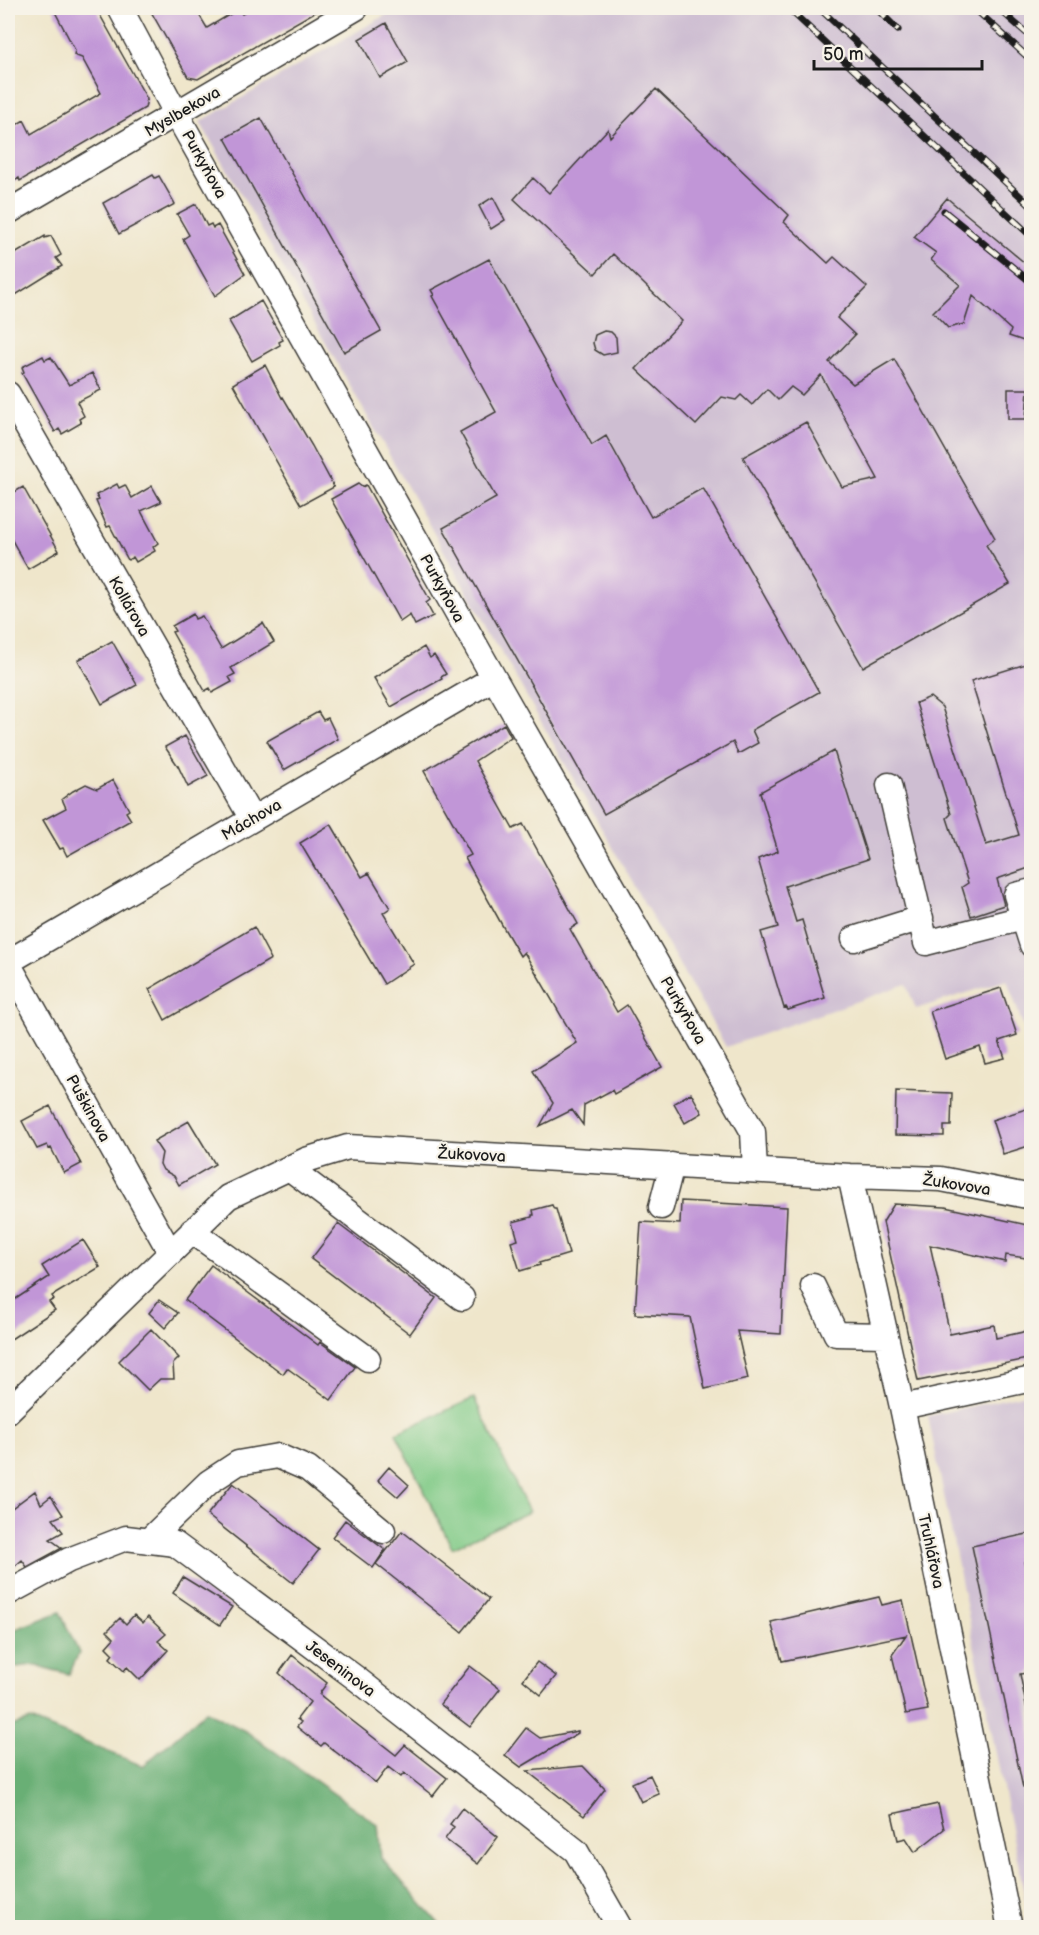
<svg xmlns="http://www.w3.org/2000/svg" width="1039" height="1935" viewBox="0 0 1039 1935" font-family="'Balsamiq Sans',sans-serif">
  <rect width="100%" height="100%" fill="#f7f3e8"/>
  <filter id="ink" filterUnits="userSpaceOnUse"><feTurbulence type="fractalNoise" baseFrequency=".0167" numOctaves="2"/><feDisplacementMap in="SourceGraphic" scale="12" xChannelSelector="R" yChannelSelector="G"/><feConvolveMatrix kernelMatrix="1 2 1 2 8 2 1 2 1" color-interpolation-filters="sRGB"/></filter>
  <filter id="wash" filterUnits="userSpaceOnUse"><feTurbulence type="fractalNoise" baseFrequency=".008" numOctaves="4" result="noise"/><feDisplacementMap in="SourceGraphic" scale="24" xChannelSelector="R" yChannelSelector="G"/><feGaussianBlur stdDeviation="1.35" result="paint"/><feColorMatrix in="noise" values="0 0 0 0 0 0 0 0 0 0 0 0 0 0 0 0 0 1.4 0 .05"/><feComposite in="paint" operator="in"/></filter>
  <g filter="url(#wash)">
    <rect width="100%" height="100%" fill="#efe6cb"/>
    <path fill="#cebed2" d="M 389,8 L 1031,8 L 1031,1048 L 1007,980 L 916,1009 L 906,984 L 726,1047 L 200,122 L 391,12 Z
      M 1031,1393 L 1031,1927 L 928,1416 Z"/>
    <path fill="#82cb88" stroke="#4f7452" stroke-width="1.5" d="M 474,1398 L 529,1512 L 452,1548 L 396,1433 Z"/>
    <path fill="#69af74" stroke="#426648" stroke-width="1.5" d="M 60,1612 L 79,1653 L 69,1674 L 33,1665 L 8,1668 L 8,1632 Z
      M 206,1711 L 247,1732 L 378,1825 L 381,1858 L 442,1927 L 8,1927 L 8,1727 L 31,1720 L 143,1766 Z"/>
    <g id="blocks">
      <path fill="#c196d7" d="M 53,8 L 96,8 L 147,99 L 145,108 L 20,181 L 19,178 L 8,185 L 8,130 L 24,120 L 31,134 L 101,93 L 82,58 L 74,55 L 75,50 Z
        M 149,8 L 195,8 L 207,28 L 239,9 L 242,14 L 253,8 L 322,8 L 198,79 L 188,77 Z
        M 386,23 L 408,62 L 380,78 L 359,39 Z
        M 656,89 L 789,215 L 784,222 L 828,263 L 834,257 L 867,287 L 837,318 L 855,335 L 829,362 L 853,384 L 894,359 L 995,538 L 986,545 L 1010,584 L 863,667 L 743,457 L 806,422 L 842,487 L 878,479 L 821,375 L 802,395 L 791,387 L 778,400 L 767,389 L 752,405 L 741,395 L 736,400 L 722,397 L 696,425 L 636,369 L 682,321 L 613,254 L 595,274 L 514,199 L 533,178 L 549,193 L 608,129 L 610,137 Z
        M 261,118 L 381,331 L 344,352 L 225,138 Z
        M 153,175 L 155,178 L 159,176 L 175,204 L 119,234 L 103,203 Z
        M 493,197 L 505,220 L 491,229 L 479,206 Z
        M 947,198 L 1032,269 L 1032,344 L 1009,336 L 1011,330 L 973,296 L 964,324 L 948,328 L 933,312 L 960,285 L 931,260 L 936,253 L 914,237 Z
        M 196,204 L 207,226 L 211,224 L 213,228 L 218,225 L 245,274 L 215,296 L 183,239 L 189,235 L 177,214 Z
        M 45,236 L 45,238 L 51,236 L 61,255 L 56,258 L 62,266 L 14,296 L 8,286 L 8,258 Z
        M 489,259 L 592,445 L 606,436 L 651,517 L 703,488 L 819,692 L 752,730 L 758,743 L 738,754 L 733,742 L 604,814 L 443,528 L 496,498 L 460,432 L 496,412 L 432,296 L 434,295 L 431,290 Z
        M 261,301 L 283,340 L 279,342 L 280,345 L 252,361 L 229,321 Z
        M 604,331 L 611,332 L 616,337 L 617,352 L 603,355 L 595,350 L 593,343 L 595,335 Z
        M 43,356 L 45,360 L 51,357 L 69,385 L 92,373 L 101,390 L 77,402 L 84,416 L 79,419 L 81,423 L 62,434 L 59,429 L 55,432 L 22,373 L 24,372 L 22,367 Z
        M 265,365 L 282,398 L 283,397 L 312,446 L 334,487 L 301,505 L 233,384 Z
        M 1008,389 L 1028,389 L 1026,419 L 1008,419 Z
        M 117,484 L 119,488 L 125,485 L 132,498 L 152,486 L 161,502 L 141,511 L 158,543 L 153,547 L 155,551 L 136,562 L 133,557 L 128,560 L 110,526 L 107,527 L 96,501 L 99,500 L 96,495 Z
        M 358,484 L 362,487 L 366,485 L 430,600 L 426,603 L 433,616 L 415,625 L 410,615 L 400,622 L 331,499 Z
        M 23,487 L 59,551 L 28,569 L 8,533 L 8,496 Z
        M 193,614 L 195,619 L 202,616 L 221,649 L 263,623 L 274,642 L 231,668 L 235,674 L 229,677 L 232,682 L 212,693 L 210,688 L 205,691 L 172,632 L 175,631 L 172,626 Z
        M 112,641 L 137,685 L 102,704 L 78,660 Z
        M 424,647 L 430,658 L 434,655 L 446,674 L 441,677 L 442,679 L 391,707 L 374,678 Z
        M 1032,662 L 1032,867 L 997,879 L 1004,905 L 971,916 L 962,887 L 968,883 L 947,818 L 951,814 L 916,703 L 930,697 L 942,707 L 986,845 L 1019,835 L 971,681 Z
        M 318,712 L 323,720 L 328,718 L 338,739 L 284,770 L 267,741 Z
        M 504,724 L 511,737 L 475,761 L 513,829 L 523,824 L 578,924 L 570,929 L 617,1012 L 627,1005 L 662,1067 L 614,1094 L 612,1090 L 584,1105 L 583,1125 L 572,1110 L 540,1126 L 553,1103 L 533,1071 L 577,1043 L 524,952 L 520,956 L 502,925 L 465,858 L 471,855 L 424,771 Z
        M 185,736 L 208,776 L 188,787 L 178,766 L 165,747 Z
        M 834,751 L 868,859 L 785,886 L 796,922 L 802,920 L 825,998 L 788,1010 L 786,1007 L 784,1008 L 761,932 L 778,927 L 758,859 L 778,851 L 760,792 Z
        M 113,780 L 129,810 L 126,812 L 131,820 L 67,856 L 63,848 L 60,849 L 43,820 L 66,808 L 62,799 L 73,791 L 86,784 L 97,789 Z
        M 331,824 L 362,877 L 369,873 L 390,908 L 383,913 L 414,964 L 384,984 L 300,843 Z
        M 254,927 L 271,959 L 165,1020 L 149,989 Z
        M 1001,988 L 1017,1035 L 999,1041 L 1005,1058 L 985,1063 L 980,1047 L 945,1059 L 930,1011 Z
        M 896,1091 L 952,1093 L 951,1126 L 944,1126 L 944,1136 L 895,1135 Z
        M 691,1093 L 702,1113 L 685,1123 L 674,1103 Z
        M 50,1106 L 81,1164 L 64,1173 L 51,1148 L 49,1149 L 47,1145 L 37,1149 L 22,1121 Z
        M 1032,1107 L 1032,1145 L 1003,1154 L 992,1120 Z
        M 189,1121 L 215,1164 L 179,1185 L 174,1176 L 163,1170 L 160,1164 L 162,1153 L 154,1141 Z
        M 681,1201 L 787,1207 L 781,1334 L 737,1331 L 748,1379 L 705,1389 L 690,1317 L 635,1314 L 641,1222 L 680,1224 Z
        M 894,1204 L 945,1207 L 1032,1226 L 1032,1259 L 1006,1255 L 1005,1262 L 930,1245 L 950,1334 L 994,1325 L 996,1338 L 1032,1330 L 1032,1358 L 918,1381 L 883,1222 Z
        M 552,1205 L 554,1209 L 556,1209 L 569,1254 L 539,1263 L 540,1265 L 520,1271 L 511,1242 L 518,1240 L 513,1222 L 532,1217 L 532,1215 L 534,1215 L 533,1210 Z
        M 338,1224 L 436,1298 L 410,1334 L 311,1259 Z
        M 83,1240 L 100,1267 L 52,1296 L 54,1299 L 49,1302 L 55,1310 L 8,1341 L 8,1304 L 49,1277 L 42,1266 Z
        M 211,1265 L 318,1345 L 320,1342 L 355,1367 L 331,1400 L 287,1368 L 283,1374 L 185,1300 Z
        M 159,1300 L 178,1313 L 165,1328 L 149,1313 Z
        M 151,1329 L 179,1358 L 173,1364 L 174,1379 L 160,1379 L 148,1390 L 119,1361 Z
        M 389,1467 L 409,1485 L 398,1497 L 378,1480 Z
        M 233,1483 L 319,1550 L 293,1583 L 207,1515 Z
        M 35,1491 L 41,1504 L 51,1496 L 63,1515 L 53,1519 L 63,1532 L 50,1539 L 62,1548 L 27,1567 L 22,1560 L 8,1572 L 8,1511 Z
        M 345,1520 L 385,1550 L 373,1568 L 332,1537 Z
        M 402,1531 L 489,1599 L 462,1632 L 376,1564 Z
        M 1032,1533 L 1032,1561 L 1024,1562 L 1032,1597 L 1032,1672 L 1020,1674 L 1032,1735 L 1032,1787 L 1023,1788 L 972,1546 Z
        M 183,1577 L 232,1607 L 220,1625 L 173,1593 Z
        M 879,1597 L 882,1605 L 903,1600 L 928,1710 L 906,1714 L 892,1655 L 906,1635 L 782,1661 L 771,1622 Z
        M 134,1615 L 143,1623 L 148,1617 L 166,1634 L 158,1641 L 168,1650 L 140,1680 L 127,1667 L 124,1671 L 110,1658 L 113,1654 L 106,1647 L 114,1638 L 107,1631 L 120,1618 L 126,1624 Z
        M 292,1655 L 327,1683 L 319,1694 L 346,1716 L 396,1755 L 405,1745 L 447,1778 L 433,1796 L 404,1773 L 401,1777 L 388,1767 L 376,1783 L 324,1743 L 321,1746 L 297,1727 L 301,1722 L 297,1719 L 310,1702 L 279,1673 Z
        M 537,1662 L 556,1676 L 541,1695 L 523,1680 Z
        M 470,1666 L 500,1689 L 470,1727 L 440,1704 Z
        M 526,1728 L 540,1738 L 578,1731 L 578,1733 L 521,1767 L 505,1755 Z
        M 583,1766 L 605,1789 L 584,1816 L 527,1771 Z
        M 650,1775 L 659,1794 L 641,1802 L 632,1783 Z
        M 938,1804 L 944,1829 L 915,1852 L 906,1838 L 898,1840 L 892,1814 Z
        M 462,1808 L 498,1837 L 478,1864 L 445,1839 L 454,1827 L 450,1824 Z"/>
    </g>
  </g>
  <g filter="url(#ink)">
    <use href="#blocks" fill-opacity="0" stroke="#3c3a36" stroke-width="1.5"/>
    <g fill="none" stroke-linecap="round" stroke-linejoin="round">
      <defs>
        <path id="minor" d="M 120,8 L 177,115 L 494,678 L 753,1132 L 755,1170
          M 8,212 L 356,8
          M 8,394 L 252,819
          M 889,785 L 926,943 L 1023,918
          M 1032,891 L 1016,895 L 1032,945
          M 854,939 L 921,918
          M 8,962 L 494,678
          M 8,963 L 170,1252
          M 289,1168 L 462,1298
          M 850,1176 L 902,1407 L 1010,1928
          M 661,1207 L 672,1165
          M 192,1231 L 368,1359
          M 813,1286 L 836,1334 L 885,1335
          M 902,1407 L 1032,1379
          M 8,1411 L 228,1197 L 306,1160 L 348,1147 L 850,1176 L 941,1179 L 1032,1197
          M 148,1541 L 209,1482 L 238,1463 L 278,1456 L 308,1469 L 383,1531
          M 8,1593 L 69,1560 L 126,1538 L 175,1544 L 357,1679 L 576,1851 L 620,1928"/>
      </defs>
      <use href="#minor" stroke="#3c3a36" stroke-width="27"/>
      <use href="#minor" stroke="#fff" stroke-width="24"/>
      <defs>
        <path id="rail" d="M 788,8 L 1032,237
          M 819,8 L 1032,207
          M 876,8 L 898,30
          M 974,8 L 1032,61
          M 998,8 L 1032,38
          M 944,211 L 1032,283"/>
      </defs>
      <use href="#rail" stroke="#1c1c1c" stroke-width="7"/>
      <use href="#rail" stroke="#f7f3e8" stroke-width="4.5" stroke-dasharray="14" stroke-linecap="butt"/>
    </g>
  </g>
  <g text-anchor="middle" stroke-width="4.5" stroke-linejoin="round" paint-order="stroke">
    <g font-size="16" fill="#1c1c1c" stroke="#f7f3e8">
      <text transform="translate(182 111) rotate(-30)" y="6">Myslbekova</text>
      <text transform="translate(205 164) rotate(61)" y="6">Purkyňova</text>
      <text transform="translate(443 588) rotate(61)" y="6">Purkyňova</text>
      <text transform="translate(130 606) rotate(60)" y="6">Kollárova</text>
      <text transform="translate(251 819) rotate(-30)" y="6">Máchova</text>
      <text transform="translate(684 1010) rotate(60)" y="6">Purkyňova</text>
      <text transform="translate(89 1108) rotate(61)" y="6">Puškinova</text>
      <text transform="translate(472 1154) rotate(3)" y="6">Žukovova</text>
      <text transform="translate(957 1184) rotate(9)" y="6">Žukovova</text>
      <text transform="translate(932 1551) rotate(78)" y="6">Truhlářova</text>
      <text transform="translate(341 1668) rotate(37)" y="6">Jeseninova</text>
    </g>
  </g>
  <rect width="1039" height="1935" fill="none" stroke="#f7f3e8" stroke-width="30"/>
  <path d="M814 60v9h168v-9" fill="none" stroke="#1c1c1c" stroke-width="3"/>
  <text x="823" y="60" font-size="18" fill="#1c1c1c" stroke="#f7f3e8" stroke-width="4.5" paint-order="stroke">50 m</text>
</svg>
